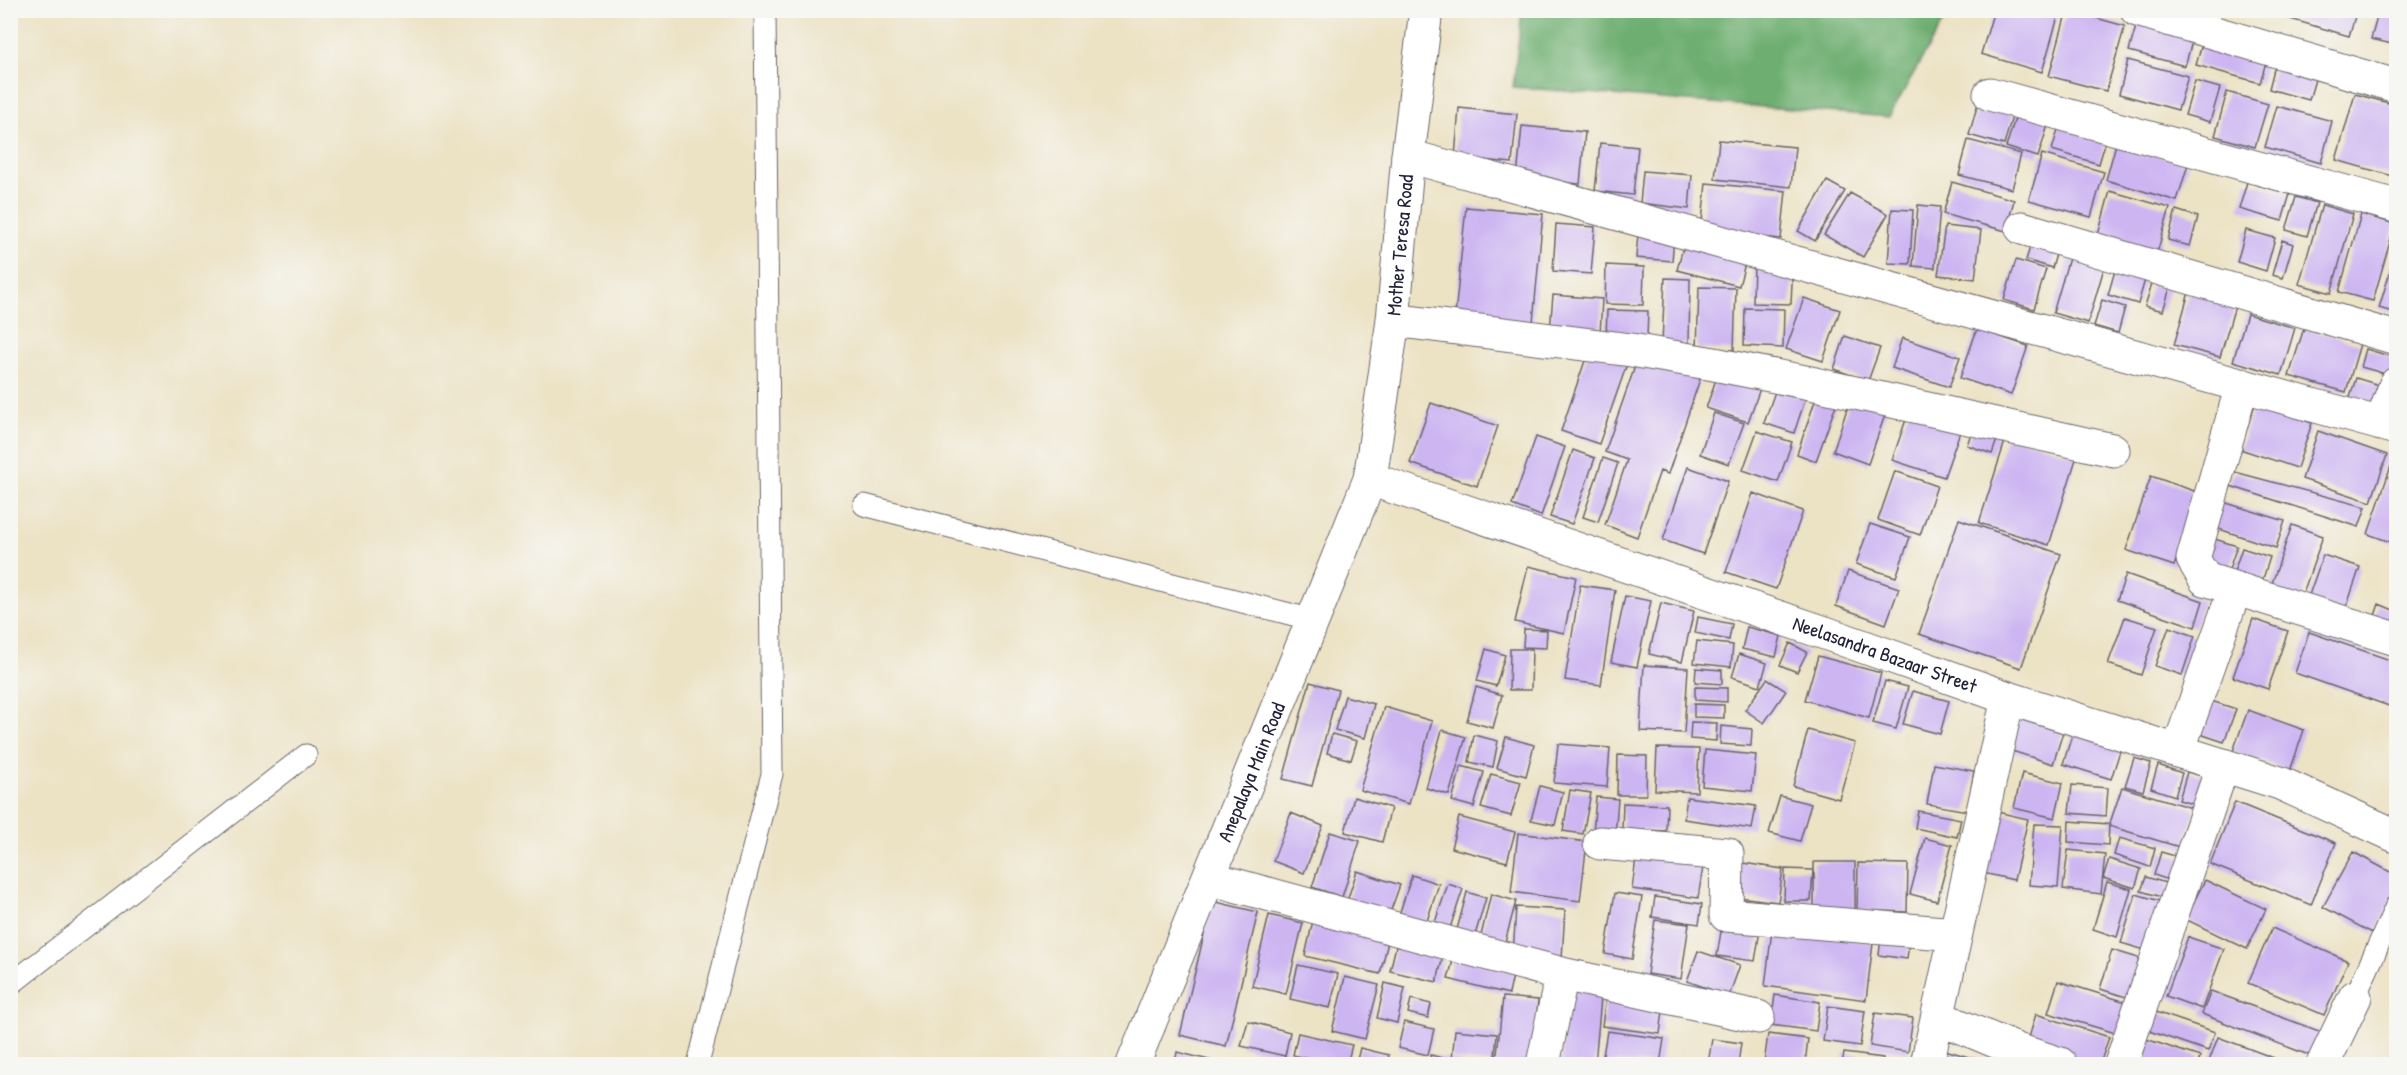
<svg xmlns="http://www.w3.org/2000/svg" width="2407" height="1075" viewBox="0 0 2407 1075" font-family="'Patrick Hand',sans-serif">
  <rect width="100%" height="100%" fill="#f6f6f2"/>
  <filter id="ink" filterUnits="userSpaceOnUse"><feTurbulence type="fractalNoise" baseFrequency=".0167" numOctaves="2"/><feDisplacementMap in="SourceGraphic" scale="12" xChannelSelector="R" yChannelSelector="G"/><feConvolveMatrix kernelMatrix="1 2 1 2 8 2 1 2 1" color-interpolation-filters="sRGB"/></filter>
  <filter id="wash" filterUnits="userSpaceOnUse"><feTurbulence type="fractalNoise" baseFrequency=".008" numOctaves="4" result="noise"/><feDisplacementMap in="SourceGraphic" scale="24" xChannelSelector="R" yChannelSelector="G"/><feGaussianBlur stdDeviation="1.35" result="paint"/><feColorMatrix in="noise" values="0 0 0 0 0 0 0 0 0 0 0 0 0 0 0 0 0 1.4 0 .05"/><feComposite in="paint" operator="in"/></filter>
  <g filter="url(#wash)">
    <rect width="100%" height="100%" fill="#ece2c4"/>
    <path fill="#6eaf71" stroke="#486856" stroke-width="1.5" d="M 1522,11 L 1522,10 L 1949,11 L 1889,117 L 1513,87 Z"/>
    <g id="blocks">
      <path fill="#cdb5f2" d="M 1994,10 L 2060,10 L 2042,72 L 1981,54 Z
        M 2067,10 L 2125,26 L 2106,91 L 2049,76 Z
        M 2259,10 L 2357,10 L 2349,36 Z
        M 2379,10 L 2396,10 L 2396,45 L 2371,39 Z
        M 2137,23 L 2193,38 L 2185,66 L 2129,51 Z
        M 2202,44 L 2266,62 L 2260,83 L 2196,65 Z
        M 2128,60 L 2188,76 L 2178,110 L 2119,94 Z
        M 2275,65 L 2316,76 L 2309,100 L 2269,89 Z
        M 2195,81 L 2220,88 L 2210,122 L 2185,115 Z
        M 2227,92 L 2268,104 L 2255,147 L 2215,136 Z
        M 2355,94 L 2396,105 L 2396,177 L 2336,160 Z
        M 1978,103 L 2013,113 L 2004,145 L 1969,135 Z
        M 2277,106 L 2332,121 L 2321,163 L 2265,147 Z
        M 1459,108 L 1517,114 L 1512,163 L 1455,157 Z
        M 2017,112 L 2049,122 L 2038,157 L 2006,147 Z
        M 1522,126 L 1585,132 L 1580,184 L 1517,178 Z
        M 2059,126 L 2106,140 L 2099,164 L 2052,150 Z
        M 1719,140 L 1795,147 L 1791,187 L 1715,179 Z
        M 1968,140 L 2021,154 L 2012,189 L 1959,175 Z
        M 1600,143 L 1638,147 L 1633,195 L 1595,191 Z
        M 2116,144 L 2188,164 L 2177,201 L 2106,180 Z
        M 2042,154 L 2104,172 L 2091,217 L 2029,200 Z
        M 1643,171 L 1692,175 L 1689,209 L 1640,203 Z
        M 1827,181 L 1845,191 L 1815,241 L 1798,231 Z
        M 1952,182 L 2014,200 L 2006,231 L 1943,214 Z
        M 2247,182 L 2290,194 L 2282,221 L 2239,209 Z
        M 1706,183 L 1786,191 L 1781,239 L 1701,231 Z
        M 2110,191 L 2170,208 L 2157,253 L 2098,235 Z
        M 1850,193 L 1888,214 L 1863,257 L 1824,235 Z
        M 2296,197 L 2317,203 L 2307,236 L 2286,230 Z
        M 1918,205 L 1940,207 L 1935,268 L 1913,266 Z
        M 2322,205 L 2353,214 L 2331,293 L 2299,284 Z
        M 1466,207 L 1543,214 L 1532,333 L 1454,325 Z
        M 1892,209 L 1913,210 L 1910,264 L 1888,263 Z
        M 2176,210 L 2198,217 L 2190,246 L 2168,240 Z
        M 2361,214 L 2395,224 L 2373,301 L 2339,292 Z
        M 1556,224 L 1595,227 L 1591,274 L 1553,271 Z
        M 1945,226 L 1981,230 L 1975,279 L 1938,275 Z
        M 2246,230 L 2275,238 L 2266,271 L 2237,262 Z
        M 1638,234 L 1674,237 L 1672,261 L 1636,258 Z
        M 1685,240 L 1747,256 L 1739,286 L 1677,270 Z
        M 2282,240 L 2293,244 L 2283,278 L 2272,275 Z
        M 2031,244 L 2057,251 L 2052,268 L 2026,260 Z
        M 2069,258 L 2104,268 L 2088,323 L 2053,313 Z
        M 2016,260 L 2046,269 L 2034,309 L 2004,300 Z
        M 1754,262 L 1793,263 L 1791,304 L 1753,303 Z
        M 2393,262 L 2396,263 L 2396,313 L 2379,308 Z
        M 1606,265 L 1644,267 L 1643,305 L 1605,304 Z
        M 2116,267 L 2146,276 L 2138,304 L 2108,295 Z
        M 1665,278 L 1690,279 L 1689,344 L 1662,343 Z
        M 2152,283 L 2170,288 L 2163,311 L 2145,306 Z
        M 1699,287 L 1736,288 L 1734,350 L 1697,349 Z
        M 2189,292 L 2235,306 L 2220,357 L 2174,345 Z
        M 1553,295 L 1602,299 L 1600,334 L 1550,330 Z
        M 1804,298 L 1840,310 L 1823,361 L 1786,349 Z
        M 2102,300 L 2125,307 L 2118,333 L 2094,326 Z
        M 1745,308 L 1784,309 L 1783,348 L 1744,346 Z
        M 1607,310 L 1648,311 L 1647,337 L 1606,336 Z
        M 2247,314 L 2295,328 L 2281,375 L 2233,361 Z
        M 2304,328 L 2360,344 L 2346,392 L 2289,376 Z
        M 1977,329 L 2028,346 L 2011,395 L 1960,378 Z
        M 1845,336 L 1880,348 L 1868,381 L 1834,369 Z
        M 1902,338 L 1960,357 L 1949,387 L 1892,368 Z
        M 2366,349 L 2396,358 L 2393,376 L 2361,367 Z
        M 1588,352 L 1627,364 L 1599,444 L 1561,431 Z
        M 1640,352 L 1702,373 L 1668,474 L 1660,471 L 1637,537 L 1605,525 L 1627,460 L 1605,452 Z
        M 1720,368 L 1762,383 L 1748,422 L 1706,408 Z
        M 2356,378 L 2389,388 L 2381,417 L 2347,407 Z
        M 1779,380 L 1808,391 L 1794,433 L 1764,423 Z
        M 1818,392 L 1838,399 L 1816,461 L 1797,454 Z
        M 1851,397 L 1887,409 L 1868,464 L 1833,451 Z
        M 1431,403 L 1498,426 L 1477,486 L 1410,463 Z
        M 2255,404 L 2312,423 L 2297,468 L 2240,449 Z
        M 1910,408 L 1962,426 L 1944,477 L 1892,460 Z
        M 1714,413 L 1744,423 L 1729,464 L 1700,454 Z
        M 1975,422 L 2000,431 L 1992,454 L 1967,445 Z
        M 1757,431 L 1792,442 L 1778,482 L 1743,470 Z
        M 2318,431 L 2387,455 L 2371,502 L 2302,479 Z
        M 2007,435 L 2077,456 L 2049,545 L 1979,523 Z
        M 1536,437 L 1565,447 L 1541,516 L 1512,505 Z
        M 1573,450 L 1595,458 L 1572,524 L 1550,517 Z
        M 2396,451 L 2396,544 L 2368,534 Z
        M 1603,458 L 1618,463 L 1598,522 L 1583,517 Z
        M 1688,467 L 1728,481 L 1703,554 L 1663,540 Z
        M 1895,471 L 1937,486 L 1920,535 L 1878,520 Z
        M 2235,472 L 2366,507 L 2359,527 L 2227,485 Z
        M 2151,476 L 2200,493 L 2174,566 L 2126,550 Z
        M 1753,493 L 1803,511 L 1776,589 L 1726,572 Z
        M 2220,501 L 2285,521 L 2276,548 L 2213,527 Z
        M 1959,519 L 2061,554 L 2021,668 L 1919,634 Z
        M 1870,524 L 1910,537 L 1896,577 L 1856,564 Z
        M 2292,525 L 2323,536 L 2301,599 L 2270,589 Z
        M 2205,536 L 2237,546 L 2226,578 L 2205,566 Z
        M 2242,548 L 2270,557 L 2261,585 L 2233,575 Z
        M 2323,555 L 2360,567 L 2344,614 L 2307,601 Z
        M 1528,566 L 1576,577 L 1564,633 L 1515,622 Z
        M 1848,571 L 1899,588 L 1886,624 L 1836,606 Z
        M 2126,574 L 2203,601 L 2195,627 L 2117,600 Z
        M 1580,585 L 1615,590 L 1601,685 L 1565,680 Z
        M 1625,596 L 1651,601 L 1637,667 L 1611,662 Z
        M 1661,603 L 1694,611 L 1682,662 L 1649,654 Z
        M 2379,604 L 2396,611 L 2396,636 L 2371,627 Z
        M 1698,617 L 1732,624 L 1729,640 L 1695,633 Z
        M 2125,617 L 2157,627 L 2141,675 L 2108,664 Z
        M 2253,619 L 2288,631 L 2268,689 L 2233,677 Z
        M 1747,627 L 1781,636 L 1776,657 L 1742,649 Z
        M 2169,627 L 2195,636 L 2182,675 L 2155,666 Z
        M 1524,629 L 1547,630 L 1546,648 L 1523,647 Z
        M 2309,632 L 2396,662 L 2396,686 L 2389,706 L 2295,673 Z
        M 1697,641 L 1733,645 L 1731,667 L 1694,663 Z
        M 1790,643 L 1807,652 L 1797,672 L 1780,665 Z
        M 1486,649 L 1505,655 L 1496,686 L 1477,681 Z
        M 1510,649 L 1532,649 L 1531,690 L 1509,690 Z
        M 1739,654 L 1767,663 L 1760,686 L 1732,677 Z
        M 1818,656 L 1881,673 L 1869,718 L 1805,700 Z
        M 1644,665 L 1688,668 L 1684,733 L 1640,731 Z
        M 1696,668 L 1722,670 L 1722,684 L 1695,682 Z
        M 1767,679 L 1786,691 L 1764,723 L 1745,710 Z
        M 1885,681 L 1908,687 L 1896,729 L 1873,723 Z
        M 1310,682 L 1338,690 L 1312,786 L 1283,779 Z
        M 1476,687 L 1502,695 L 1493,728 L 1467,721 Z
        M 1695,687 L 1727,688 L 1727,702 L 1695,700 Z
        M 1913,691 L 1949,701 L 1940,734 L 1903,724 Z
        M 1345,696 L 1374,704 L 1365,738 L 1335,730 Z
        M 2199,697 L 2236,709 L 2224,742 L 2188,730 Z
        M 1694,704 L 1724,705 L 1724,718 L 1694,717 Z
        M 1384,707 L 1432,721 L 1409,804 L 1360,790 Z
        M 2248,710 L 2304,730 L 2290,771 L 2233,751 Z
        M 2020,715 L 2064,729 L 2053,764 L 2009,750 Z
        M 1691,722 L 1717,723 L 1716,741 L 1690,739 Z
        M 1721,726 L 1752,729 L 1751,746 L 1720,744 Z
        M 1442,730 L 1466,737 L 1449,795 L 1426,788 Z
        M 1808,730 L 1855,743 L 1839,799 L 1793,786 Z
        M 2073,732 L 2121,748 L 2111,779 L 2063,764 Z
        M 1332,734 L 1357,741 L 1351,760 L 1327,753 Z
        M 1474,735 L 1498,741 L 1493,767 L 1469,762 Z
        M 1506,737 L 1534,745 L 1526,776 L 1497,768 Z
        M 1558,744 L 1610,748 L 1607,787 L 1554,783 Z
        M 1657,748 L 1699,749 L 1697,792 L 1655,790 Z
        M 1705,750 L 1756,755 L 1752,791 L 1702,786 Z
        M 1618,755 L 1647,756 L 1646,795 L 1617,795 Z
        M 2134,758 L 2151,763 L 2143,791 L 2125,786 Z
        M 1934,764 L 1974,771 L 1967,811 L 1927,804 Z
        M 2158,765 L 2182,773 L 2175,796 L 2151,788 Z
        M 1461,766 L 1484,772 L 1474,807 L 1452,801 Z
        M 2187,772 L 2213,779 L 2205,808 L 2179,800 Z
        M 2022,773 L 2063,783 L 2055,818 L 2014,808 Z
        M 1491,774 L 1521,782 L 1511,816 L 1481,808 Z
        M 2072,785 L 2108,788 L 2106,816 L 2069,813 Z
        M 1540,786 L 1563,792 L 1555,825 L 1531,820 Z
        M 2122,787 L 2195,809 L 2183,848 L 2109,826 Z
        M 1570,790 L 1591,793 L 1583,834 L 1563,831 Z
        M 1780,796 L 1811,804 L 1800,841 L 1769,833 Z
        M 1354,797 L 1391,808 L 1382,842 L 1345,832 Z
        M 1596,797 L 1618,799 L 1615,836 L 1593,833 Z
        M 1687,797 L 1756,806 L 1752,829 L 1684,819 Z
        M 2235,802 L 2336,843 L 2311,905 L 2210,864 Z
        M 1623,803 L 1667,805 L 1666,831 L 1622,829 Z
        M 1918,811 L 1961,819 L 1957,837 L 1915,828 Z
        M 1997,812 L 2028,819 L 2014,880 L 1983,873 Z
        M 1291,813 L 1323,826 L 1304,873 L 1273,861 Z
        M 1459,817 L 1515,832 L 1507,862 L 1451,848 Z
        M 2069,821 L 2109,824 L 2108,845 L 2068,842 Z
        M 2034,824 L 2063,825 L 2058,887 L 2029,885 Z
        M 1330,832 L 1360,841 L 1342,897 L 1312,887 Z
        M 1518,833 L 1587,842 L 1580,901 L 1511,892 Z
        M 1925,838 L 1952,845 L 1937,901 L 1910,894 Z
        M 2119,838 L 2155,848 L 2150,867 L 2114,855 Z
        M 2068,850 L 2105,854 L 2101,894 L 2063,889 Z
        M 1637,851 L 1704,861 L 1698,898 L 1632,889 Z
        M 2161,852 L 2182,858 L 2175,882 L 2154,875 Z
        M 2353,852 L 2396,875 L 2396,893 L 2374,934 L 2323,907 Z
        M 2109,859 L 2141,869 L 2135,888 L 2103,878 Z
        M 1736,862 L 1783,869 L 1778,902 L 1731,896 Z
        M 1814,862 L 1855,862 L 1855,910 L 1814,910 Z
        M 1858,863 L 1908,864 L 1907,912 L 1857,910 Z
        M 1785,869 L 1813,870 L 1811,901 L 1784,901 Z
        M 1357,871 L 1400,885 L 1387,921 L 1345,907 Z
        M 1412,875 L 1439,884 L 1424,930 L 1397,921 Z
        M 2146,877 L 2169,884 L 2165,898 L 2141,891 Z
        M 2205,880 L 2266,909 L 2247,949 L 2185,919 Z
        M 2107,882 L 2131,889 L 2117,937 L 2093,929 Z
        M 1448,884 L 1463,889 L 1447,937 L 1432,931 Z
        M 1467,892 L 1486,898 L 1473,942 L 1455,937 Z
        M 1615,893 L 1642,897 L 1632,959 L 1605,954 Z
        M 1491,894 L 1516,901 L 1503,950 L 1479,944 Z
        M 2136,894 L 2170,904 L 2155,953 L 2121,943 Z
        M 1655,897 L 1702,904 L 1699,924 L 1652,917 Z
        M 1212,901 L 1258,912 L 1226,1046 L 1180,1035 Z
        M 1516,907 L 1565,910 L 1562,958 L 1513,955 Z
        M 1269,915 L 1303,923 L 1286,994 L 1252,986 Z
        M 1314,916 L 1390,934 L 1380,974 L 1305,956 Z
        M 1723,919 L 1761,924 L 1755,961 L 1717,956 Z
        M 1655,920 L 1689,924 L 1681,979 L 1647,974 Z
        M 2272,928 L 2348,961 L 2324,1015 L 2248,983 Z
        M 1772,930 L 1873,943 L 1866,1000 L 1765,986 Z
        M 1881,937 L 1909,941 L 1907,959 L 1879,955 Z
        M 2188,937 L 2224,949 L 2202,1009 L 2166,996 Z
        M 1396,946 L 1443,956 L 1437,982 L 1390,971 Z
        M 2112,950 L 2145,960 L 2133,999 L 2100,989 Z
        M 1698,951 L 1740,965 L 1729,996 L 1687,981 Z
        M 1454,957 L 1514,971 L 1509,994 L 1448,979 Z
        M 1298,965 L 1338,974 L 1330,1008 L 1290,999 Z
        M 1345,977 L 1379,985 L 1365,1039 L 1332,1031 Z
        M 2058,981 L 2139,1006 L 2129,1037 L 2048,1013 Z
        M 1385,983 L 1405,988 L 1397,1023 L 1377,1018 Z
        M 1567,984 L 1602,987 L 1595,1064 L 1561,1064 Z
        M 2211,991 L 2327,1034 L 2319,1059 L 2202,1014 Z
        M 1606,995 L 1664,1003 L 1660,1034 L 1602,1026 Z
        M 1775,995 L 1820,1002 L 1816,1031 L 1771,1025 Z
        M 1503,997 L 1538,1000 L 1532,1064 L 1496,1064 Z
        M 1411,999 L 1431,1004 L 1428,1018 L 1408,1013 Z
        M 1828,1006 L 1865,1011 L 1860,1046 L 1823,1041 Z
        M 2147,1009 L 2215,1032 L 2208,1051 L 2140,1028 Z
        M 1875,1013 L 1913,1018 L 1908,1052 L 1870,1046 Z
        M 2036,1014 L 2109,1037 L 2100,1064 L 2081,1064 L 2026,1048 Z
        M 1248,1021 L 1290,1032 L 1285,1056 L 1241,1046 Z
        M 1404,1022 L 1434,1029 L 1428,1055 L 1398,1048 Z
        M 1455,1030 L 1497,1034 L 1494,1064 L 1452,1059 Z
        M 2396,1030 L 2396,1064 L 2388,1064 Z
        M 1607,1031 L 1664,1039 L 1660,1064 L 1602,1062 Z
        M 1298,1033 L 1352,1045 L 1347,1064 L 1331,1064 L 1293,1055 Z
        M 1768,1034 L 1808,1039 L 1805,1064 L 1764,1064 Z
        M 2218,1037 L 2290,1064 L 2208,1064 Z
        M 2143,1038 L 2200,1057 L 2198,1064 L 2134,1064 Z
        M 1712,1039 L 1741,1043 L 1738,1064 L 1708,1064 Z
        M 1360,1048 L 1389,1055 L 1387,1064 L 1356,1064 Z
        M 1945,1050 L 1979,1060 L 1977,1064 L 1940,1064 Z
        M 1177,1052 L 1225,1064 L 1175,1064 Z
        M 1844,1053 L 1883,1058 L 1882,1064 L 1842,1064 Z
        M 1431,1055 L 1465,1064 L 1428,1064 Z"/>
    </g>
  </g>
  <g filter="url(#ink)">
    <use href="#blocks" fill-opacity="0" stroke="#69656b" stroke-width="1.5"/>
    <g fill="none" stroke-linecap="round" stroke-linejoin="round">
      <defs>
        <path id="lane" d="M 864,505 L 1313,620
          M 10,985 L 306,755
          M 2355,997 L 2396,906
          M 698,1064 L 772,774 L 765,10"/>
        <path id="street" d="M 2137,10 L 2396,86
          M 1990,94 L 2396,206
          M 1408,156 L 2396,428
          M 2022,228 L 2396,338
          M 1393,320 L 1631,350 L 1714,364 L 1815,384 L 2113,450
          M 2242,385 L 2193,559 L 2205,579 L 2396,639
          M 2381,424 L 2396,384
          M 2178,751 L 2235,589
          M 1600,843 L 1727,854 L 1726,915 L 1956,934
          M 1209,878 L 1562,974 L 1758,1017
          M 1938,1017 L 2017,1050 L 2060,1064
          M 1543,1064 L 1562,974
          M 1927,1064 L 2008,698
          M 2121,1064 L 2223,765
          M 2323,1064 L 2355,997"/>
        <g id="secondary">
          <path id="s1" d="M 1370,479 L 1828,634 L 2008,698 L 2280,783 L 2396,836"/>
          <path id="s2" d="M 1133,1064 L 1370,479 L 1393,320 L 1408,156 L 1426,10"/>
        </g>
      </defs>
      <use href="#lane" stroke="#69656b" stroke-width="23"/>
      <use href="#street" stroke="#69656b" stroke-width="35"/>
      <use href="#secondary" stroke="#69656b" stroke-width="35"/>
      <use href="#lane" stroke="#fff" stroke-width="21"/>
      <use href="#street" stroke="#fff" stroke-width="33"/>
      <use href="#secondary" stroke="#fff" stroke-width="33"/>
    </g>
  </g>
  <g text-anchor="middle" stroke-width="4.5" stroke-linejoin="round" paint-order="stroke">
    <g font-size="20" fill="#22223b" stroke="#f6f6f2">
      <text dy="7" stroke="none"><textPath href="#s2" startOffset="867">Mother Teresa Road</textPath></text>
      <text dy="7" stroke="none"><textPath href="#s1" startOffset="544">Neelasandra Bazaar Street</textPath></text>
      <text dy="7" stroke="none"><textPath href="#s2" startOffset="315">Anepalaya Main Road</textPath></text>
    </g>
  </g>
  <rect width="2407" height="1075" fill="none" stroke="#f6f6f2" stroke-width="36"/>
</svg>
